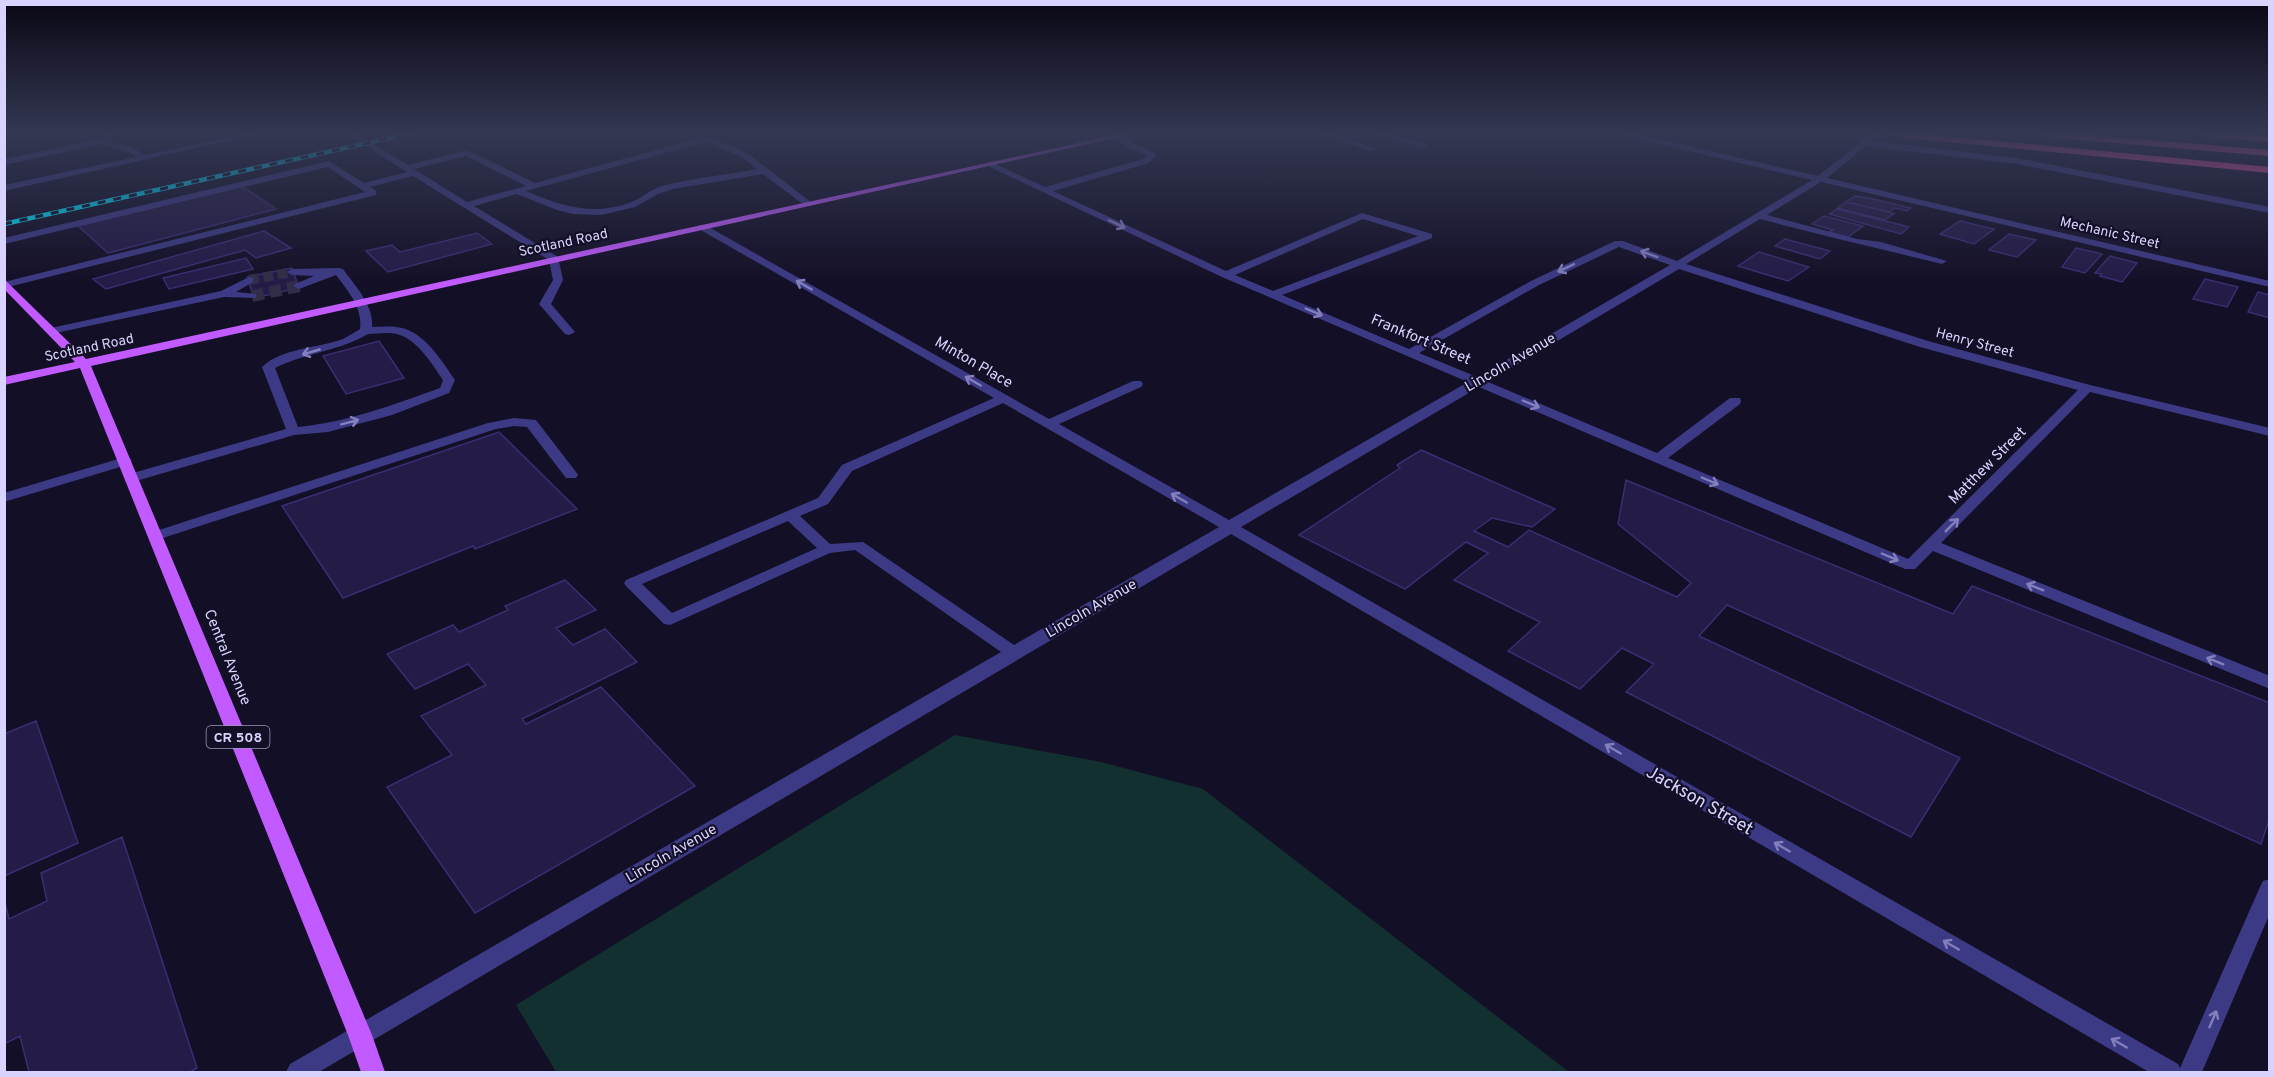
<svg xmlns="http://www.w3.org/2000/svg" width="2274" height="1077" viewBox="0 0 2274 1077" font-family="Overpass,sans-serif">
  <rect width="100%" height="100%" fill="#130f26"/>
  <path fill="#12302f" d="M 955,735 L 1101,762 L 1203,789 L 1569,1072 L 556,1072 L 516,1005 Z"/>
  <path fill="#241b47" stroke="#3b2d73" stroke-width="1.5" d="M 242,186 L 276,209 L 108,253 L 78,226 Z
    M 1855,196 L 1869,198 L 1911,208 L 1907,211 L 1895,208 L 1889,212 L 1846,202 Z
    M 1846,202 L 1889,212 L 1894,214 L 1885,220 L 1837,208 Z
    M 1837,209 L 1909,227 L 1901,234 L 1829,214 Z
    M 1824,216 L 1863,226 L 1848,237 L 1829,232 L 1833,230 L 1812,224 Z
    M 1960,221 L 1994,229 L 1974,244 L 1940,234 Z
    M 264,231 L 291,248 L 256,258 L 245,250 L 106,289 L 93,279 Z
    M 477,233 L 492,244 L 388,272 L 366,251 L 392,245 L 400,252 Z
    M 2009,234 L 2036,240 L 2017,257 L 1989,250 Z
    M 1785,239 L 1830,251 L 1820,259 L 1775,246 Z
    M 2076,248 L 2102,254 L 2085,273 L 2062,267 Z
    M 1759,252 L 1809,267 L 1788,281 L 1738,266 Z
    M 2110,256 L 2137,263 L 2122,282 L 2100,276 L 2102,274 L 2095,273 Z
    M 246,258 L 253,269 L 169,289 L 163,278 Z
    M 292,268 L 299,288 L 254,298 L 247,277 Z
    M 2205,279 L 2238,287 L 2227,307 L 2193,299 Z
    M 2258,292 L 2270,295 L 2270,318 L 2248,312 Z
    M 379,341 L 404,378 L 346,394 L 323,356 Z
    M 499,432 L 577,509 L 475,549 L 473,546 L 343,598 L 282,506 Z
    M 1421,450 L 1555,509 L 1532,527 L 1492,518 L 1474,531 L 1508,547 L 1529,530 L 1677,597 L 1691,583 L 1618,524 L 1626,480 L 1953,614 L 1972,586 L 2270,703 L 2270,817 L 2261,844 L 1727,605 L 1699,636 L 1960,758 L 1911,837 L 1626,692 L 1654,664 L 1622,648 L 1580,689 L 1508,651 L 1540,622 L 1454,580 L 1488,553 L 1466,542 L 1405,589 L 1299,535 L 1400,468 L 1397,465 Z
    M 565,580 L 596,610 L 556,628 L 573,645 L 605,629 L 637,662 L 522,719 L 526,724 L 601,687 L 695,786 L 475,913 L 387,787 L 452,755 L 421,716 L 486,685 L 468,664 L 415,689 L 387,654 L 453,625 L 459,632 L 508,610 L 505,606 Z
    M 36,721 L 78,843 L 4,876 L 4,734 Z
    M 122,837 L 197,1068 L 190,1072 L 29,1072 L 20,1036 L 4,1044 L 4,899 L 9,919 L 47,901 L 41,873 Z"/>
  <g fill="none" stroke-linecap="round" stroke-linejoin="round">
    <path stroke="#312d47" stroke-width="10" stroke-dasharray="10 4.5" stroke-linecap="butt" d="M 249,280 L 292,272
      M 296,287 L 299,286"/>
    <path stroke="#312d47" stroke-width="12" stroke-dasharray="12 6" stroke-linecap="butt" d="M 252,296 L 299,286"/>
    <path fill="#3d3a85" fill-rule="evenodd" d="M 106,134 L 114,134 L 108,140 C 122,146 133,145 144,155 L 245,134 L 259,134 L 4,191 L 4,185 L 136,157 C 127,149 113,149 102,144 L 4,165 L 4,159 L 100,139 Z
      M 347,134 L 356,134 L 408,165 L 467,150 L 535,183 L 707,136 L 746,152 L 812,203 L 804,205 L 763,174 L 673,189 L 658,194 L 635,207 L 601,215 L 573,214 L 557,210 L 517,194 L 474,206 L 558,257 L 563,280 L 551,304 L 575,332 L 569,335 L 565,334 L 539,304 L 553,280 L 549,260 L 413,176 L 370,187 L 376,191 L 376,195 L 4,288 L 4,282 L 365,192 L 328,167 L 4,244 L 4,238 L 329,161 L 364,183 L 407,172 ZM 706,142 L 740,156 L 757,169 C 725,175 693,178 662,186 C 649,190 641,199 629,203 C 592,216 561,206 526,191 ZM 466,156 L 526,186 L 467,202 L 414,169 Z
      M 1109,134 L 1123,134 L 1133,143 L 1157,154 L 1149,163 L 1053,191 L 1226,271 L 1362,213 L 1432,234 L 1432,238 L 1282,295 L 1409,349 L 1531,281 L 1615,241 L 1623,241 L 1677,261 L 1812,180 L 1629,137 L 1625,134 L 1638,134 L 1818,176 L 1871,134 L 1880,134 L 1872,141 L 2017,158 L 2270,207 L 2270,213 L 2017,164 L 1866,146 L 1827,178 L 2270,281 L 2270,287 L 1821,182 L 1767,215 L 1857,239 L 1881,242 L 1947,261 L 1942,264 C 1881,249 1821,235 1760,219 L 1686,264 L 1928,341 L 2090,385 L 2270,428 L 2270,436 L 2090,392 L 1941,543 L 2270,676 L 2270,689 L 1933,551 L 1915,569 L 1905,569 L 1479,387 L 1241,527 L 2178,1064 L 2180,1068 L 2260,887 L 2263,881 L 2270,879 L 2270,913 L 2202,1072 L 2149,1072 L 1231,534 L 319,1072 L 286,1072 L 290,1064 L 1001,652 L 855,550 L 830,553 L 670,625 L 664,624 L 626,586 L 624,583 L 626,580 L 818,498 L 842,465 L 994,398 L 699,229 L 699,225 L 705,225 L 1049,419 L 1133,381 L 1141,381 L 1143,384 L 1141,387 L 1059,424 L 1229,520 L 1468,382 L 1222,277 L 984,164 L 991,162 L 1045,187 L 1143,159 L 1147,155 L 1127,147 ZM 1363,219 L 1418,236 L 1273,291 L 1235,275 ZM 1619,247 L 1670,265 L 1477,377 L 1419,353 L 1539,285 ZM 1679,269 L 1920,347 L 2078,390 L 1908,559 L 1668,458 L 1740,404 L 1741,401 L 1740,398 L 1730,398 L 1657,453 L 1488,382 ZM 1003,403 L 1219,527 L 1014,645 L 863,542 L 830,544 L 800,516 L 828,504 L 852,471 ZM 788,521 L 817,548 L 672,613 L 642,584 Z
      M 1321,134 L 1332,134 L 1377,149 L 1370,151 Z
      M 1374,134 L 1387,134 L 1428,145 L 1424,148 Z
      M 339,268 L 343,269 C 355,286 374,305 372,327 C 380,327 389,326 396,327 C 423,329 441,360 455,380 L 449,393 L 392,415 L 328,432 L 294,435 L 136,481 L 126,481 L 124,478 L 126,475 L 286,429 L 262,367 C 281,348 319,348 343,339 C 349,336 355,332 360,329 C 363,308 348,291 336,275 L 299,289 L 294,286 L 295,284 L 314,276 L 292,275 L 287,272 L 292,269 ZM 368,334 C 377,334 388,332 397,334 C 417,339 432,364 443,380 L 440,388 C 393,405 348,422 298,427 L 275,368 C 305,353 339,351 368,334 Z
      M 249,277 L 253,278 L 253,282 L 236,292 L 256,294 L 256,298 L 224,297 L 51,334 L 45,331 L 51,328 L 221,291 Z
      M 514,418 L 536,420 L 576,472 L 578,475 L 576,478 L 566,478 L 527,427 L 514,426 L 496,429 L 160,539 L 150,539 L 148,536 L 150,533 L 488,423 Z
      M 125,457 L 130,458 L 132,461 L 130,464 L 4,502 L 4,493 Z"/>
    <path fill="#c25bff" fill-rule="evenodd" d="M 1120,134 L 1133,134 L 91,366 L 372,1035 L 385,1072 L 361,1072 L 348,1035 L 80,368 L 4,385 L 4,377 L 75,362 L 4,289 L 4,279 L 86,359 Z"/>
    <path fill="#ff4fa3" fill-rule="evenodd" d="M 1891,134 L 1923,134 L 2270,167 L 2270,173 L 1896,137 Z
      M 2039,134 L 2075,134 L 2270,150 L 2270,156 L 2044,137 Z
      M 2198,134 L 2270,136 L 2270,142 L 2203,137 Z"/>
    <defs>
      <path id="rail" d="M 4,224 L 408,134"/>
    </defs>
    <use href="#rail" stroke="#00e5ff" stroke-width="4.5"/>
    <use href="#rail" stroke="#130f26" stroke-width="3" stroke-dasharray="8" stroke-linecap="butt"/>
  </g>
  <defs><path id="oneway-shaft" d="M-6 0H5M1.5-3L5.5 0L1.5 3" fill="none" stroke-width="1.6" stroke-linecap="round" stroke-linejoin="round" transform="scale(1.5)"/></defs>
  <g stroke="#837fbc">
    <use href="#oneway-shaft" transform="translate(1117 224) rotate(25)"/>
    <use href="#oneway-shaft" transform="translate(1649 254) rotate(-160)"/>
    <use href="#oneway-shaft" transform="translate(1566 268) rotate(155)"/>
    <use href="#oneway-shaft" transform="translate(804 285) rotate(-150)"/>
    <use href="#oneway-shaft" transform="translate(1314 312) rotate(23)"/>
    <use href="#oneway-shaft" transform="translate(311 352) rotate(164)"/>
    <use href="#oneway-shaft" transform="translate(973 381) rotate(-150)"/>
    <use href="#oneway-shaft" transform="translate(1531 404) rotate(23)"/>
    <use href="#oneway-shaft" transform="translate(350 422) rotate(-15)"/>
    <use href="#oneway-shaft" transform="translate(1710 481) rotate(23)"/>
    <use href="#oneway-shaft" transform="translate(1179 498) rotate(-150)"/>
    <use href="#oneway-shaft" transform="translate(1952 525) rotate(-45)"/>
    <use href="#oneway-shaft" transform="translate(1890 557) rotate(23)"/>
    <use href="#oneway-shaft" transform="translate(2035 587) rotate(-158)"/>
    <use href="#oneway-shaft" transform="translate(2215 661) rotate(-158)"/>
    <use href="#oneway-shaft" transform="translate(1613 749) rotate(-150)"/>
    <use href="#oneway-shaft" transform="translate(1782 847) rotate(-150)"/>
    <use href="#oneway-shaft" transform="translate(1951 945) rotate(-150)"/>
    <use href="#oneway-shaft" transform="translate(2213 1019) rotate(-67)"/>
    <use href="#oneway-shaft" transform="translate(2119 1043) rotate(-150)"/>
  </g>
  <linearGradient id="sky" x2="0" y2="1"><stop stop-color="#0a0815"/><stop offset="0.47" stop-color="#333752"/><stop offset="1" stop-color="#333752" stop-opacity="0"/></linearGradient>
  <rect width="2274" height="284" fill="url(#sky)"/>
  <g text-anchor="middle" stroke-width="4.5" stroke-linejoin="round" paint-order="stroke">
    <g font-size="14" fill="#d9d4ff" stroke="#130f26">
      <text transform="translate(2110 232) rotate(13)" y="5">Mechanic Street</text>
      <text transform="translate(563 242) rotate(-12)" y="5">Scotland Road</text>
      <text transform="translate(1975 342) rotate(15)" y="5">Henry Street</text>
      <text transform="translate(89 347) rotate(-12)" y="5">Scotland Road</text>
    </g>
    <rect fill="#130f26" stroke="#9e99be" stroke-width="1.5" x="206.5" y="726" width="63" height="22" rx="4.5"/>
    <g font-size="14" font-weight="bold" fill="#d9d4ff">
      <text x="238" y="742">CR 508</text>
    </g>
    <g font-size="15" fill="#d9d4ff" stroke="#130f26">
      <text transform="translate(1421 339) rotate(23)" y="5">Frankfort Street</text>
      <text transform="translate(974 362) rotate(30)" y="5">Minton Place</text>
      <text transform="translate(1510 362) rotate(-30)" y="5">Lincoln Avenue</text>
      <text transform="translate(1987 465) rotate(-45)" y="5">Matthew Street</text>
      <text transform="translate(1091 608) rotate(-30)" y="5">Lincoln Avenue</text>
      <text transform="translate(228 657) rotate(68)" y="5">Central Avenue</text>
      <text transform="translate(671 853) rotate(-30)" y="5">Lincoln Avenue</text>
    </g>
    <g font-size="18" fill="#d9d4ff" stroke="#130f26">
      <text transform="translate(1700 800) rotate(30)" y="6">Jackson Street</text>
    </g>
  </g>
  <rect width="2274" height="1077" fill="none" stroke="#d9d4ff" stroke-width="12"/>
</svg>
